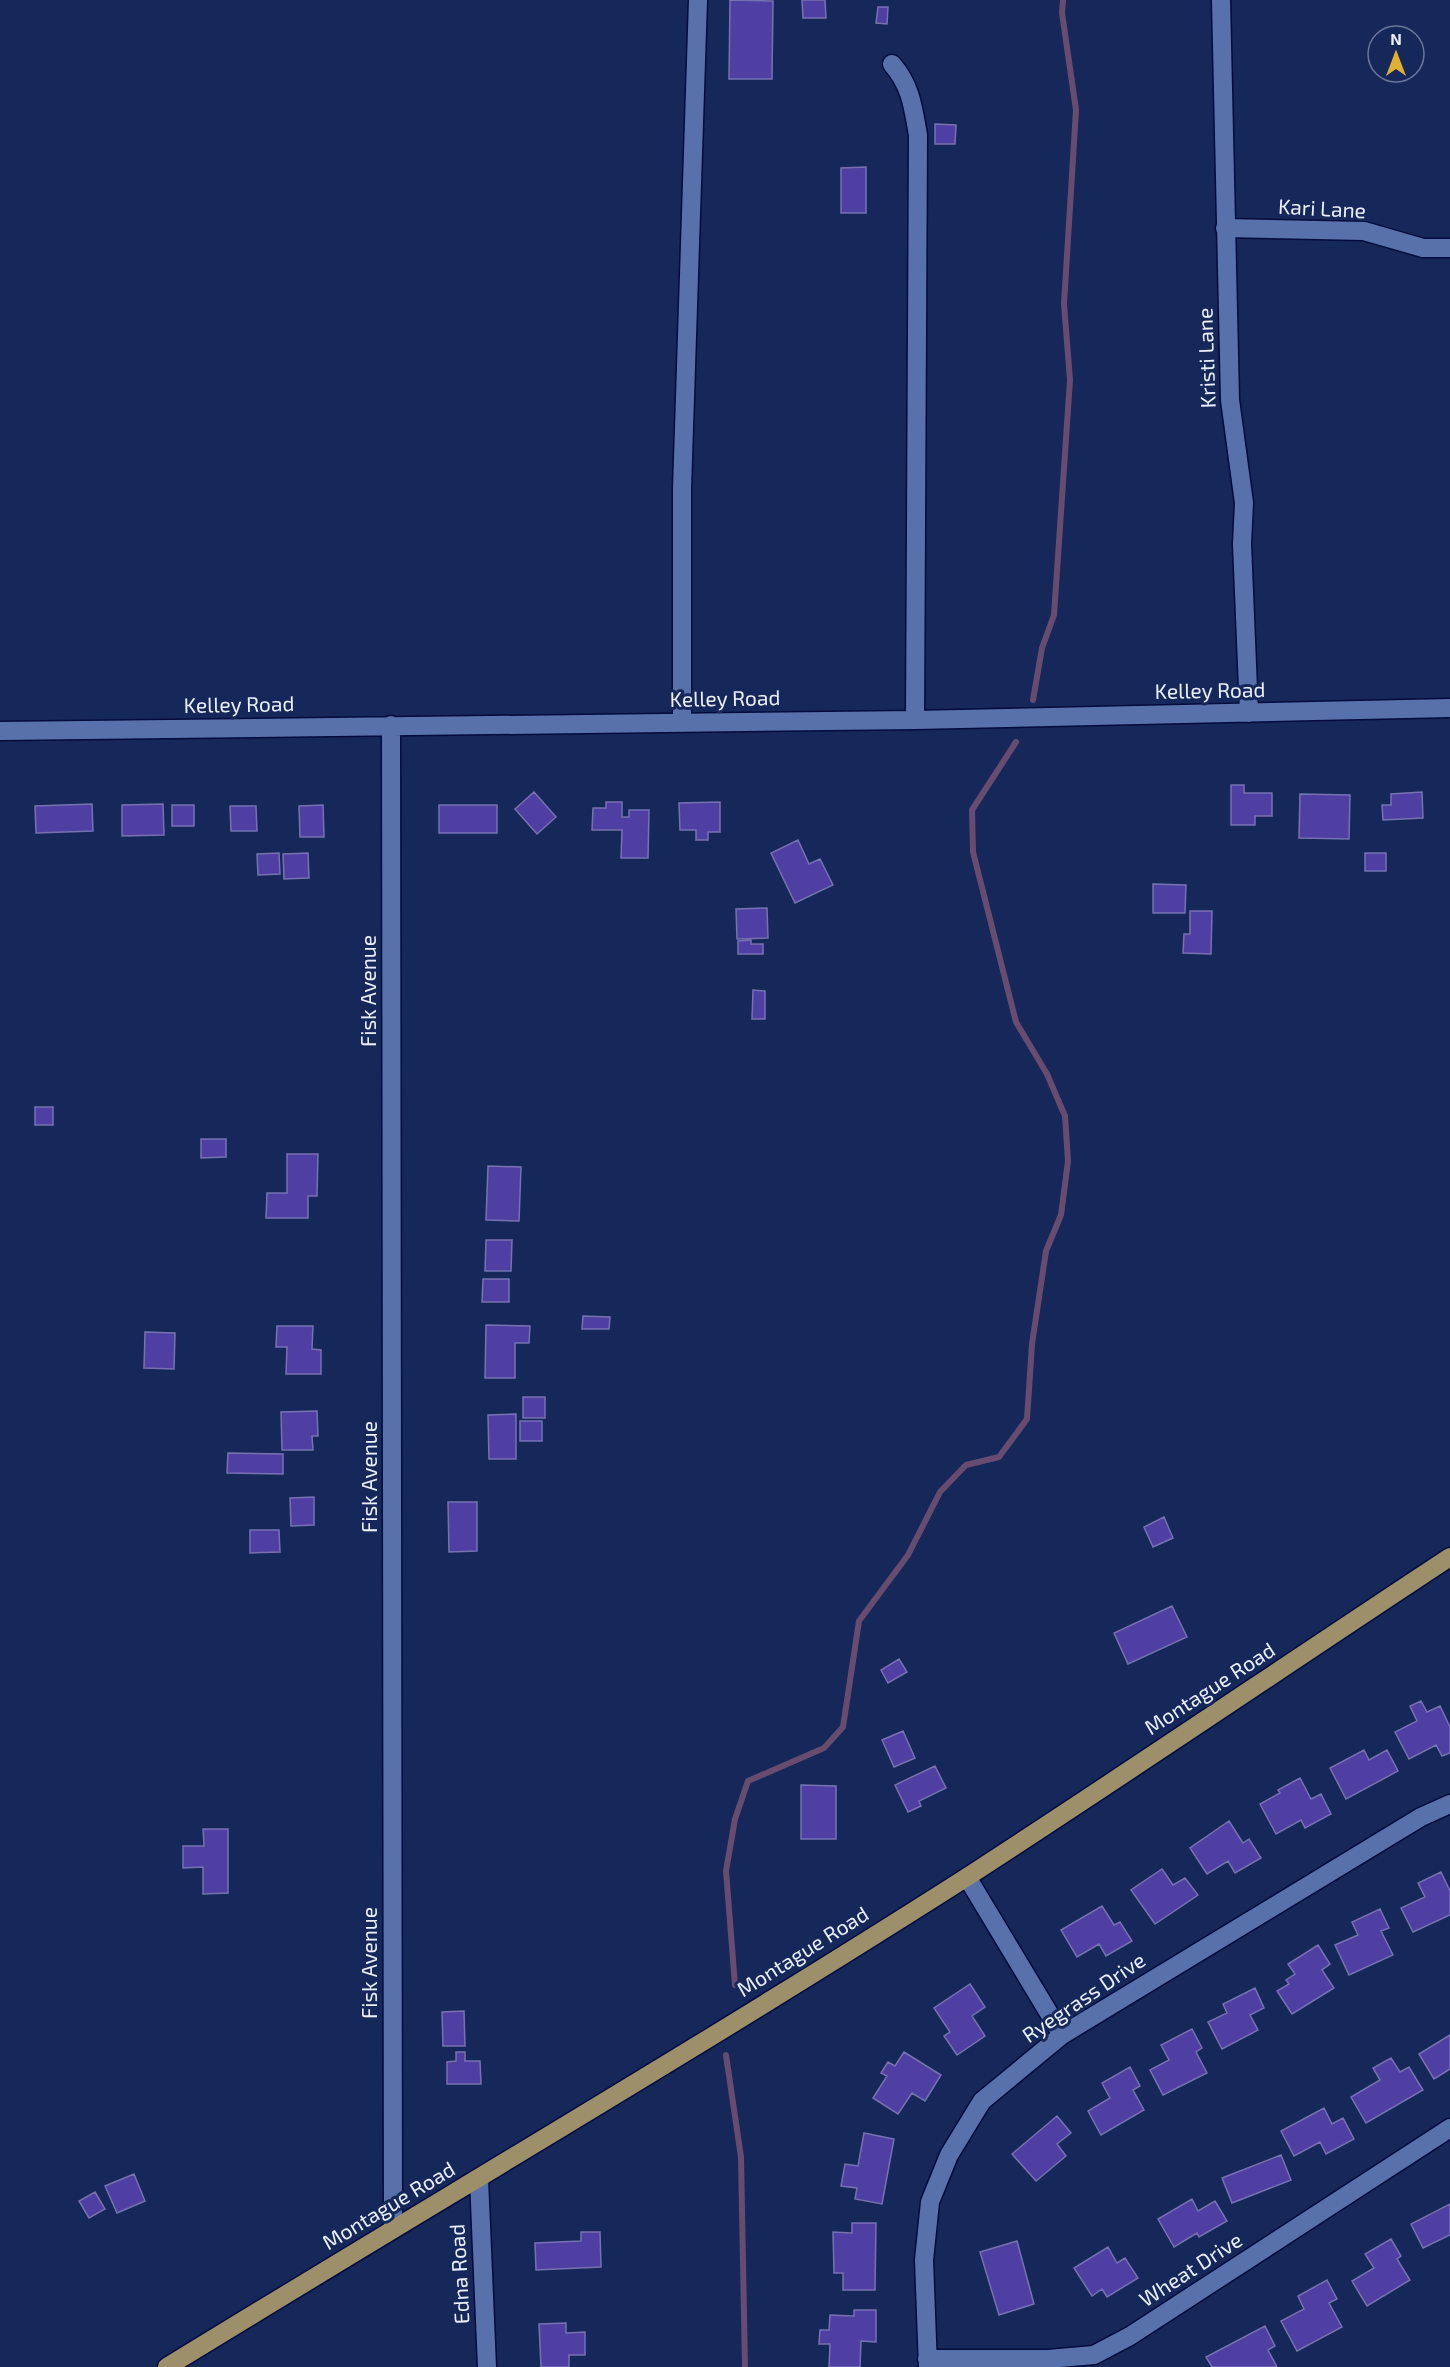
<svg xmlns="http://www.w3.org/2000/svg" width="1450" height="2367" viewBox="0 0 1450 2367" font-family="'Exo 2',sans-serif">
  <rect width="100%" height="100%" fill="#16275a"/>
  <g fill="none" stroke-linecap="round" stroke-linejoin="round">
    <path stroke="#684c6f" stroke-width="6" d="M 1033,700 L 1042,648 L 1054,615 L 1070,380 L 1064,304 L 1076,110 L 1062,13 L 1063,0
      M 735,1985 L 726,1871 L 735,1819 L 748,1781 L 824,1748 L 843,1727 L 859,1621 L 908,1555 L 940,1492 L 966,1465 L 999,1457 L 1027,1419 L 1032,1344 L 1046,1251 L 1061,1215 L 1068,1161 L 1065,1116 L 1047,1074 L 1016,1022 L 973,852 L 972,810 L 1016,742
      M 726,2055 L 741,2157 L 745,2367"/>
  </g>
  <path fill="#503fa2" stroke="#7672b0" stroke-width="1.5" d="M 730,0 L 773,1 L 772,79 L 729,79 Z
    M 802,0 L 825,0 L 826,18 L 803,18 Z
    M 878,7 L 888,7 L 887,24 L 876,23 Z
    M 935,124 L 956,125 L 955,144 L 935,144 Z
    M 866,167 L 866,213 L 841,213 L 841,168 Z
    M 1231,785 L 1244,785 L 1244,793 L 1272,793 L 1272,816 L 1255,816 L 1255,825 L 1231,825 Z
    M 534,792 L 556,817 L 537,834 L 515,809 Z
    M 1422,792 L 1423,818 L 1383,820 L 1382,805 L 1391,805 L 1391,794 Z
    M 1300,794 L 1350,795 L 1349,839 L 1299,838 Z
    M 606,802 L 622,802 L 622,817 L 629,817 L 629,810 L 649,810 L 648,858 L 621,858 L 622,830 L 592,830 L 593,808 L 606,808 Z
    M 720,802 L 720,832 L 708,832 L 708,840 L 696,840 L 696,830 L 680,830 L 679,803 Z
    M 92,804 L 93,831 L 36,833 L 35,806 Z
    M 163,804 L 164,835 L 122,836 L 122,805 Z
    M 172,805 L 194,805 L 194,826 L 172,826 Z
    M 323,805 L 324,837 L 300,837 L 299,806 Z
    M 439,805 L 497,805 L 497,833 L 439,833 Z
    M 230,806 L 256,806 L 257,831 L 231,831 Z
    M 798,840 L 809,864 L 820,859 L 833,885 L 795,903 L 771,853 Z
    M 279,853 L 280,874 L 258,875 L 257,854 Z
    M 308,853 L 309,878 L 284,879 L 283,854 Z
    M 1365,853 L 1386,853 L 1386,871 L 1365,871 Z
    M 1153,884 L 1186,885 L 1185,913 L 1153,913 Z
    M 767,908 L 768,938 L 737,939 L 736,909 Z
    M 1190,911 L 1212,911 L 1211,954 L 1183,953 L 1184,934 L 1190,934 Z
    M 751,940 L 751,944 L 763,944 L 763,954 L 738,954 L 738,941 Z
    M 753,990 L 765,991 L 765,1019 L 752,1019 Z
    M 35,1107 L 53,1107 L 53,1125 L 35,1125 Z
    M 201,1139 L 226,1139 L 226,1157 L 201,1158 Z
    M 287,1154 L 318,1154 L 317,1196 L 308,1196 L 308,1218 L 266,1218 L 267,1193 L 287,1193 Z
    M 488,1166 L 521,1167 L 519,1221 L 486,1220 Z
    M 486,1240 L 512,1240 L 511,1271 L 485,1271 Z
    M 483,1279 L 509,1279 L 509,1302 L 482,1302 Z
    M 583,1316 L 610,1317 L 609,1329 L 582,1329 Z
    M 486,1325 L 530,1326 L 529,1343 L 515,1343 L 515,1378 L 485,1378 Z
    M 277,1326 L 313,1326 L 312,1349 L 321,1350 L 321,1374 L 286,1374 L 287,1347 L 276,1347 Z
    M 145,1332 L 175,1333 L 174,1369 L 144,1368 Z
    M 523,1397 L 545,1397 L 545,1418 L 523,1418 Z
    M 317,1411 L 318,1436 L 312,1436 L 313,1450 L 282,1450 L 281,1412 Z
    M 516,1414 L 516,1459 L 489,1459 L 488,1415 Z
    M 520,1421 L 542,1421 L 542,1441 L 520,1441 Z
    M 228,1453 L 283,1454 L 283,1474 L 227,1473 Z
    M 314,1497 L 314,1525 L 291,1526 L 290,1498 Z
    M 448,1502 L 477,1502 L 477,1551 L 449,1552 Z
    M 1164,1517 L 1173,1538 L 1153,1547 L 1144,1527 Z
    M 250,1530 L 279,1530 L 280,1552 L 250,1553 Z
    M 1172,1606 L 1187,1637 L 1128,1664 L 1114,1633 Z
    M 899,1659 L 907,1672 L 888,1683 L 881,1670 Z
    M 1421,1701 L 1427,1712 L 1440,1706 L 1450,1727 L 1450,1753 L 1442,1756 L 1436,1745 L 1409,1759 L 1395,1732 L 1417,1721 L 1410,1706 Z
    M 903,1731 L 915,1758 L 894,1767 L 882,1740 Z
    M 1364,1750 L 1369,1760 L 1387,1750 L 1398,1771 L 1346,1799 L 1330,1768 Z
    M 935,1766 L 946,1788 L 919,1801 L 921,1806 L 908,1812 L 895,1785 Z
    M 1300,1778 L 1311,1799 L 1321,1794 L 1331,1814 L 1305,1828 L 1301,1820 L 1276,1834 L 1260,1804 L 1280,1793 L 1278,1790 Z
    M 801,1785 L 836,1786 L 836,1839 L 801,1839 Z
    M 1229,1821 L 1243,1843 L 1249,1839 L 1261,1858 L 1235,1873 L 1228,1861 L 1207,1874 L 1190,1848 Z
    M 203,1829 L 228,1829 L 228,1893 L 203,1894 L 203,1867 L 183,1868 L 183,1846 L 204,1846 Z
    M 1162,1869 L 1173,1885 L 1185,1878 L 1198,1895 L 1155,1924 L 1131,1890 Z
    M 1441,1872 L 1450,1891 L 1450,1915 L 1413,1932 L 1401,1908 L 1425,1897 L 1418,1883 Z
    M 1102,1906 L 1114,1925 L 1120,1922 L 1132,1941 L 1106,1956 L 1099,1944 L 1077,1957 L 1061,1930 Z
    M 1380,1909 L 1389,1928 L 1381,1931 L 1393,1955 L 1349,1975 L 1335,1945 L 1358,1935 L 1352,1922 Z
    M 1318,1945 L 1330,1964 L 1322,1970 L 1334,1988 L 1292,2014 L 1277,1991 L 1289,1984 L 1286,1980 L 1295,1974 L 1288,1964 Z
    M 970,1984 L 985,2007 L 972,2016 L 985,2036 L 957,2055 L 944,2036 L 950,2032 L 934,2008 Z
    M 1255,1988 L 1264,2008 L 1250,2015 L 1258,2030 L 1222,2049 L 1208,2022 L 1227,2013 L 1223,2004 Z
    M 464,2011 L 465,2046 L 443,2046 L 442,2012 Z
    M 1192,2029 L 1202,2048 L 1196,2052 L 1207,2073 L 1163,2095 L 1150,2070 L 1169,2060 L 1161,2045 Z
    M 1450,2035 L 1450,2069 L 1434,2079 L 1419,2054 Z
    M 456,2052 L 465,2052 L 465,2061 L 480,2061 L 481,2084 L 447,2084 L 447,2062 L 456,2061 Z
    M 904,2052 L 941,2075 L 925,2101 L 912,2093 L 898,2114 L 873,2098 L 887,2076 L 881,2073 L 888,2062 L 895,2066 Z
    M 1391,2058 L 1400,2072 L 1409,2067 L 1423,2090 L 1366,2123 L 1351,2097 L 1380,2080 L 1373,2068 Z
    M 1130,2067 L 1140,2086 L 1133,2090 L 1144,2110 L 1101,2135 L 1088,2111 L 1110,2098 L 1102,2083 Z
    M 1324,2108 L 1332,2124 L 1343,2118 L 1354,2139 L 1326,2154 L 1320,2142 L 1294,2156 L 1281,2131 Z
    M 1057,2116 L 1071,2133 L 1057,2144 L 1066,2156 L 1036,2181 L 1012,2154 Z
    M 864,2133 L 894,2139 L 882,2204 L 855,2199 L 857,2188 L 841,2186 L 845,2164 L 858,2166 Z
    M 1281,2155 L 1291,2180 L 1232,2203 L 1222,2178 Z
    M 134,2174 L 145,2201 L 117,2213 L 105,2186 Z
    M 95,2192 L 105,2209 L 89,2218 L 79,2201 Z
    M 1192,2199 L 1198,2211 L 1215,2201 L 1227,2221 L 1199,2237 L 1197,2233 L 1174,2247 L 1158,2219 Z
    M 1450,2204 L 1450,2235 L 1423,2248 L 1411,2224 Z
    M 852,2223 L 876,2223 L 875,2290 L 843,2290 L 843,2273 L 834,2273 L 833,2232 L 852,2233 Z
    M 581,2232 L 600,2232 L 601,2267 L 536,2270 L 535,2243 L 581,2241 Z
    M 1391,2239 L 1401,2256 L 1397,2259 L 1410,2280 L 1367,2306 L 1352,2281 L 1374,2268 L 1365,2254 Z
    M 1017,2241 L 1034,2304 L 999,2315 L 980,2252 Z
    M 1108,2247 L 1117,2263 L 1125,2258 L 1138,2278 L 1107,2297 L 1102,2289 L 1092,2296 L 1074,2268 Z
    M 1327,2280 L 1337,2299 L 1329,2303 L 1342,2327 L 1297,2351 L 1281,2321 L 1304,2309 L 1298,2296 Z
    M 854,2310 L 876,2310 L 876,2342 L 861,2341 L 860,2367 L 829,2367 L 830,2344 L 819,2344 L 820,2330 L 829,2330 L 830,2315 L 854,2316 Z
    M 566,2323 L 566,2333 L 585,2332 L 585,2355 L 569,2355 L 569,2367 L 541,2367 L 539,2324 Z
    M 1265,2326 L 1275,2346 L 1268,2350 L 1277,2367 L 1212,2367 L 1206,2357 Z"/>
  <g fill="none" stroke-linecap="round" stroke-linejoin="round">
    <defs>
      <path id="minor" d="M 1221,0 L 1230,400 L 1244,503 L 1242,544 L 1249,713
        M 892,64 C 911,86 913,107 918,135 L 915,720
        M 1225,228 L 1364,231 L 1423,248 L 1450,248
        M 682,722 L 682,489 L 698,0
        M 391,725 L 393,2228
        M 0,731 L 915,720 L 1450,708
        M 967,1877 L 1062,2035
        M 479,2179 L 487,2367
        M 927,2359 L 1048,2359 L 1094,2355 L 1130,2336 L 1450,2128
        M 928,2367 L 924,2260 L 930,2202 L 949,2155 L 982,2101 L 1062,2035 L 1421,1817 L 1450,1804"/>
      <path id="major" d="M 167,2367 C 434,2203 704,2045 967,1877 C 1129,1772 1289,1663 1450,1557"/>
    </defs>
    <use href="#minor" stroke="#030c3d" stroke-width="21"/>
    <use href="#major" stroke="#030c3d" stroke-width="21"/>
    <use href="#minor" stroke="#5971aa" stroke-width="18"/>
    <use href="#major" stroke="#9e8f6b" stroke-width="18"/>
  </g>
  <g text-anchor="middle" stroke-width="6" stroke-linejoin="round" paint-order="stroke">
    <g font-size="21" fill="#e9effc" stroke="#16275a">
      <text transform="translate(1322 209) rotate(3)" y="7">Kari Lane</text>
      <text transform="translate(1207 358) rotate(-92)" y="7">Kristi Lane</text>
      <text transform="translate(1210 691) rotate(-1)" y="7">Kelley Road</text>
      <text transform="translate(725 699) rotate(-1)" y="7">Kelley Road</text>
      <text transform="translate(239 705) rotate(-1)" y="7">Kelley Road</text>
      <text transform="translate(369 991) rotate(-90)" y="7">Fisk Avenue</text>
      <text transform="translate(370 1477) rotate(-90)" y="7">Fisk Avenue</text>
      <text transform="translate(1210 1689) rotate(-33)" y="7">Montague Road</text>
      <text transform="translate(803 1952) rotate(-32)" y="7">Montague Road</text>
      <text transform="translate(370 1963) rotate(-90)" y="7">Fisk Avenue</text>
      <text transform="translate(1084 1998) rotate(-34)" y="7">Ryegrass Drive</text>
      <text transform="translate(389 2206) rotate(-31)" y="7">Montague Road</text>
      <text transform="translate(1191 2270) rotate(-33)" y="7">Wheat Drive</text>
      <text transform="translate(460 2274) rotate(-93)" y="7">Edna Road</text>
    </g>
  </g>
  <g transform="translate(1396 54)"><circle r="28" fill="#16275a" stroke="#6a779b" stroke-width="1.5"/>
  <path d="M0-4.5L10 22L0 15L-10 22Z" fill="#e0b034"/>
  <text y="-9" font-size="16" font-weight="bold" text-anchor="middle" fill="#e9effc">N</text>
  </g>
</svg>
